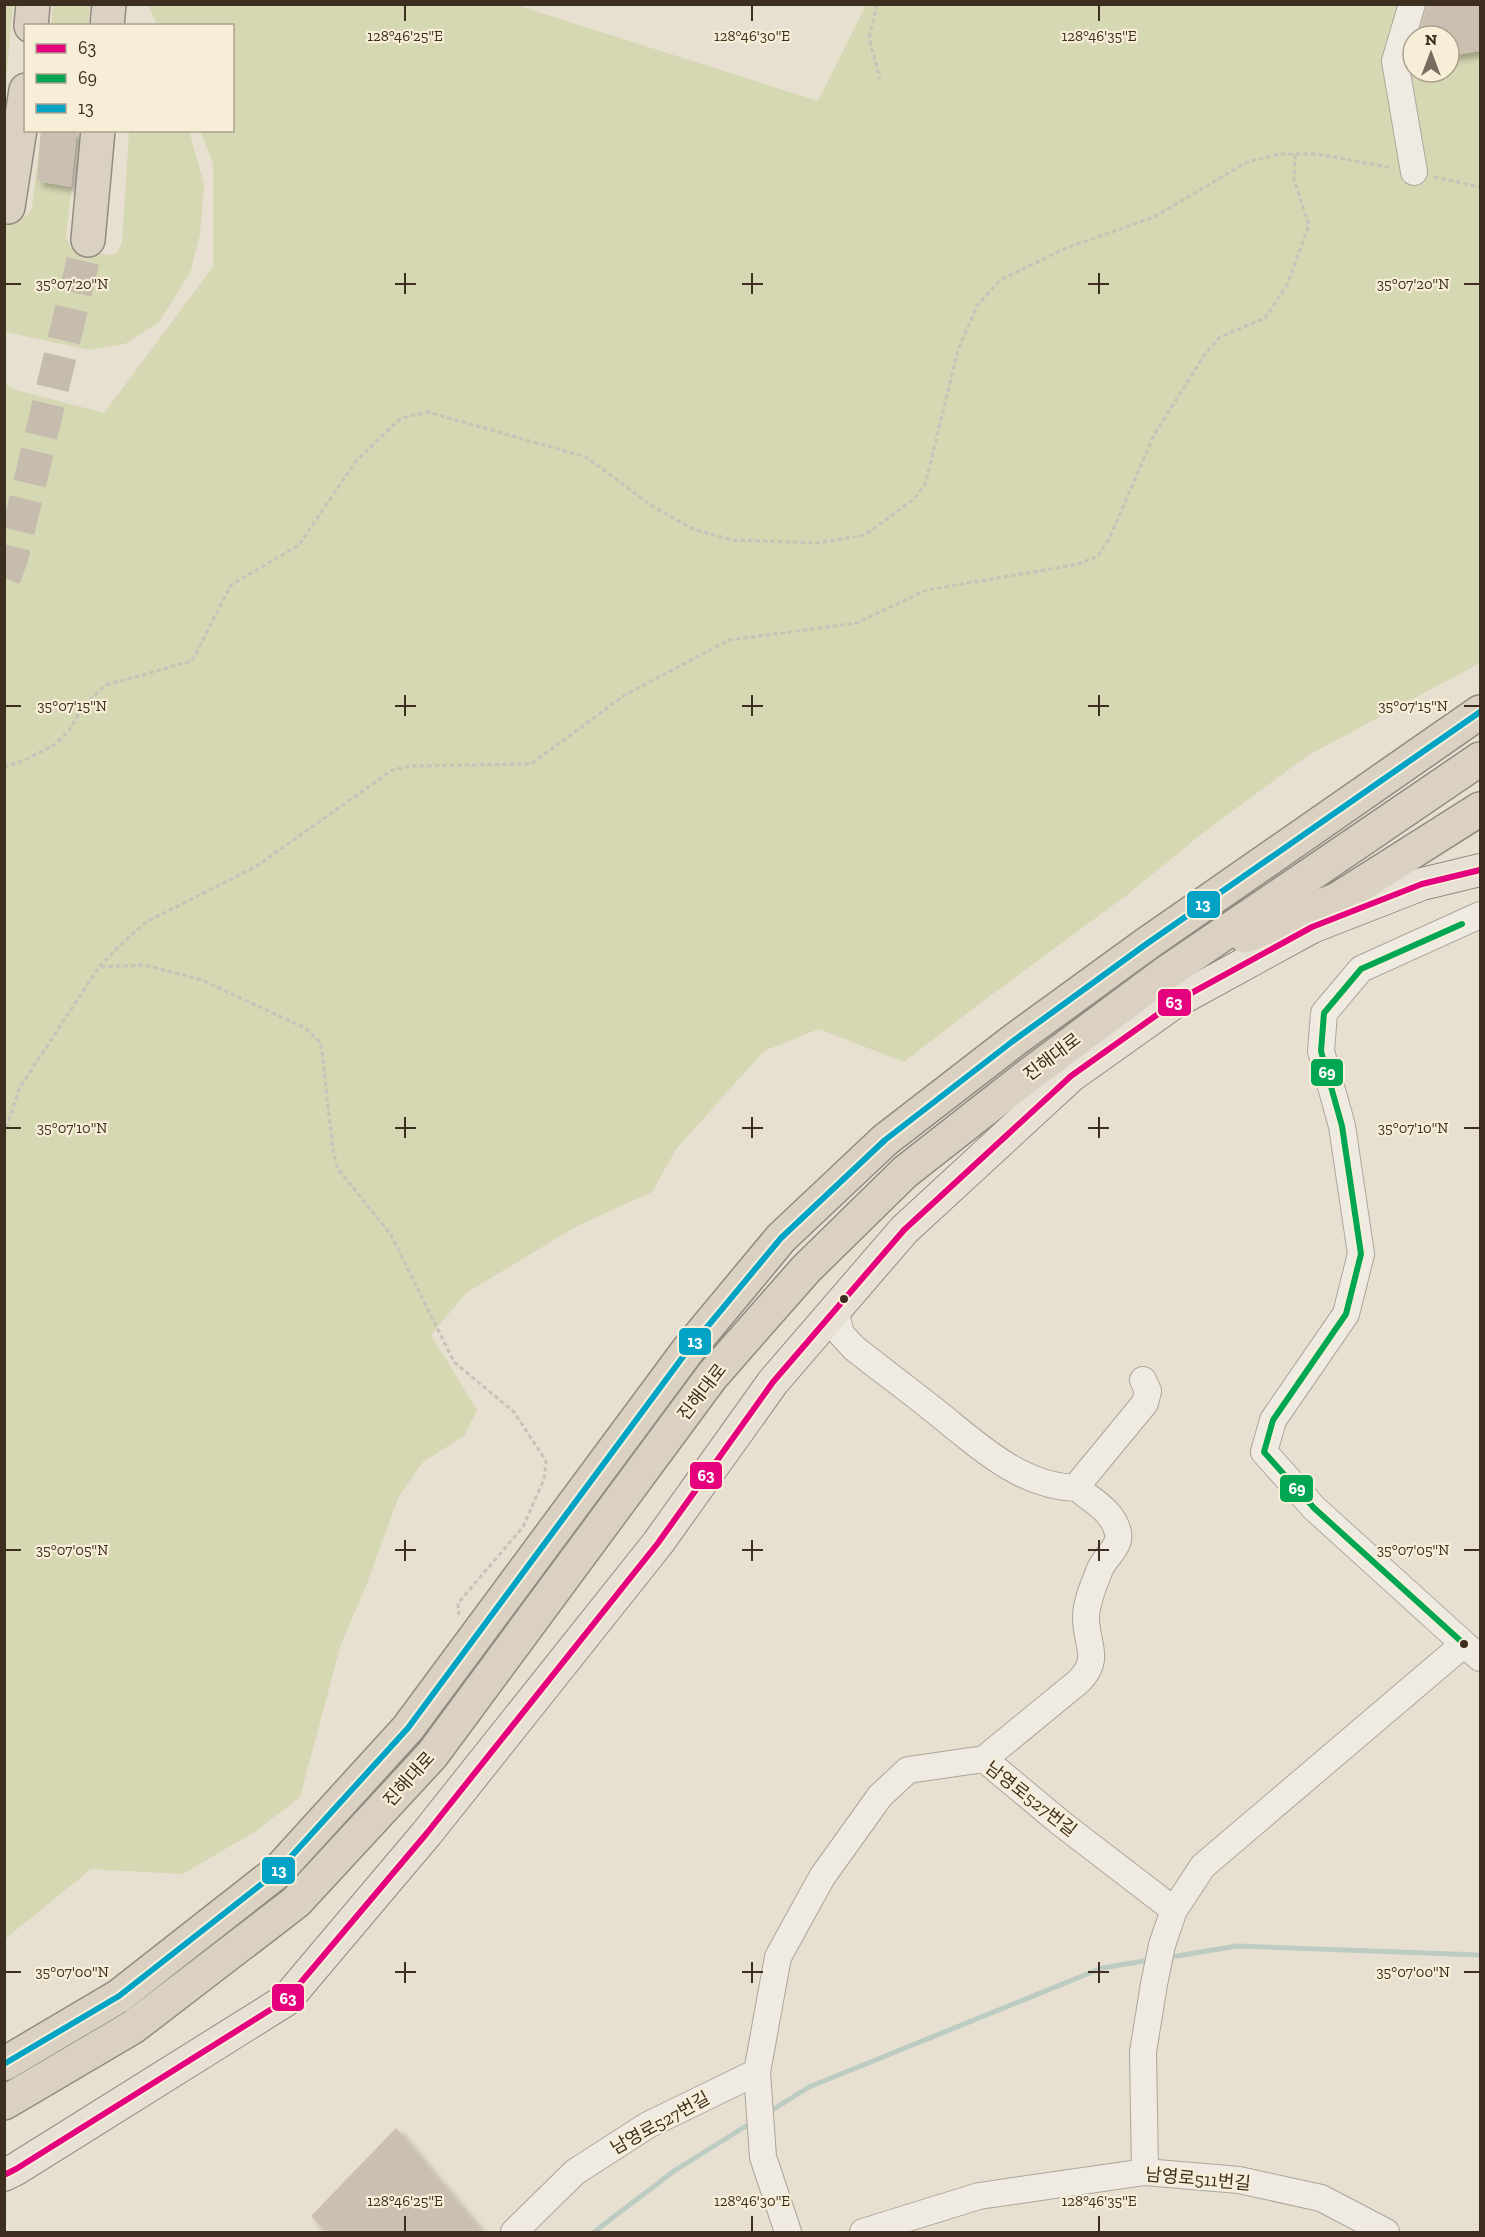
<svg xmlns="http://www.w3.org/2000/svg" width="1485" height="2237" viewBox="0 0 1485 2237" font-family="'Zilla Slab','Noto Sans KR',serif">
  <defs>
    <filter id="shadow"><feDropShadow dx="5" dy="5" stdDeviation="3" flood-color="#0004"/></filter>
  </defs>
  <rect width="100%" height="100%" fill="#e7e0d1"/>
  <path fill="#d6d7b3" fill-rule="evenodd" d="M 5,4 L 13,5 L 5,94 L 4,5 Z
    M 53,5 L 90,5 L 88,25 L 51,25 Z
    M 148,5 L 516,5 L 818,101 L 866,5 L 1480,5 L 1480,663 L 1307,756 L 1203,833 L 1127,895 L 979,1004 L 904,1062 L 819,1029 L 764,1051 L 677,1148 L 652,1192 L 577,1226 L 466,1293 L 431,1335 L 477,1410 L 464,1436 L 423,1462 L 399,1496 L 366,1586 L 341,1644 L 300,1797 L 256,1831 L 183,1874 L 91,1869 L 5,1939 L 5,383 L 13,389 L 104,413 L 213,267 L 213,163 L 200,131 L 232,130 L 232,26 L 157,25 ZM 1413,36 L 1449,36 L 1449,72 L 1413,72 Z
    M 41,131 L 78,131 L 66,237 L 71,248 L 109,255 L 117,253 L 122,243 L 129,131 L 189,131 L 204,184 L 200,234 L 190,273 L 159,322 L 125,344 L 90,350 L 5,332 L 5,211 L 21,217 L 28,216 L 32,207 Z"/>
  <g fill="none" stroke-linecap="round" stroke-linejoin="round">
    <path stroke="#bcccc2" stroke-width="5" d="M 1165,1958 L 1237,1946 L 1480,1955
      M 774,2109 L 809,2087 L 1102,1968 L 1150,1960
      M 594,2232 L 674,2171 L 746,2126"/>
  </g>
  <path fill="#cbbfb2" filter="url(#shadow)" d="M 1427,4 L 1480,4 L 1480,51 L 1449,56 L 1449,36 L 1418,36 Z
    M 41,130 L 77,130 L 71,187 L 37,181 Z
    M 396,2128 L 482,2232 L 327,2232 L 311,2216 Z"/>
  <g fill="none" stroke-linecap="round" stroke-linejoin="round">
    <path stroke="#c5bcae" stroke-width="33" stroke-dasharray="33 16" stroke-linecap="butt" d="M 4,578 L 12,557 L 88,240"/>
    <defs>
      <path id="minor" d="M 1412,4 L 1395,61 L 1414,172
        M 835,1310 L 841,1334 L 854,1348 C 879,1368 905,1387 930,1407 C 975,1442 1019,1488 1080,1488
        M 1464,1644 L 1314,1508 L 1264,1452 L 1273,1420 L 1346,1314 L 1361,1254 L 1342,1126 L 1321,1051 L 1324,1013 L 1361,969 L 1480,915
        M 984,1759 L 1078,1682 C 1102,1659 1086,1645 1086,1618 C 1086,1602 1094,1584 1100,1569 C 1105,1557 1121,1546 1118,1533 C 1114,1513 1096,1503 1082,1492 L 1080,1482 L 1145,1403 L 1148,1391 L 1143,1380
        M 1145,2172 L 1143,2052 L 1154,1984 L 1162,1945 L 1174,1910 L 1203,1866 L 1464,1644 L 1480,1658
        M 514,2232 L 575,2172 L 648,2125 L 757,2072
        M 788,2232 L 763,2157 L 757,2072 L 778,1957 L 822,1877 L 880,1796 L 908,1770 L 984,1759 L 1062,1824 L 1174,1910
        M 863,2232 L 979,2196 L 1145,2172 L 1239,2180 L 1321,2198 L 1386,2232"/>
      <path id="major" d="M 4,2175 L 16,2169 L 286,2000 L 427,1833 L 658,1543 L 773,1382 L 904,1230 L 1071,1076 L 1175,1002 L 1312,927 L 1422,884 L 1480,870"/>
      <path id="highway" d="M 31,26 L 33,4
        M 107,26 L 109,4
        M 8,207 L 26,90
        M 88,240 L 98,130
        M 1245,936 L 1338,899 L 1480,809
        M 4,2064 L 119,1996 L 277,1872 L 408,1728 L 688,1350 L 781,1238 L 885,1140 L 1013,1041 L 1145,945 L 1480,712
        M 4,2103 L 133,2027 L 296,1902 L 432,1755 L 712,1376 L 806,1269 L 905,1172 L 1030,1074 L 1163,975 L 1480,759"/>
    </defs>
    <use href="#minor" stroke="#ada599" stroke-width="28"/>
    <use href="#major" stroke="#928b80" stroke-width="34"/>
    <use href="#highway" stroke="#928b80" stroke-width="36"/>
    <path stroke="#c8c2b9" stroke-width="3" stroke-dasharray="4.5 3" stroke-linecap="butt" d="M 877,4 L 869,38 L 880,79
      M 1434,177 L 1480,187
      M 4,767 L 25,760 L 54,745 L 69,731 L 83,706 L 106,685 L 192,661 L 231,585 L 299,545 L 356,461 L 401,418 L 428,412 L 586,457 L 652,506 L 693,529 L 733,540 L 817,543 L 865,535 L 914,499 L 925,485 L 958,350 L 977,306 L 1000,280 L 1066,248 L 1154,217 L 1247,162 L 1280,154 L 1317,154 L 1392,168
      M 101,967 L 145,965 L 202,980 L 305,1028 L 321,1043 L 333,1151 L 338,1169 L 391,1235 L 454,1362 L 514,1412 L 546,1461 L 544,1479 L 523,1527 L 458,1603 L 459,1615
      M 4,1135 L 20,1087 L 99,967 L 117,948 L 146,922 L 257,866 L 392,770 L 411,766 L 531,764 L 625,695 L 729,640 L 857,623 L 926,590 L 1075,565 L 1097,557 L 1109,539 L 1154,435 L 1205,354 L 1220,337 L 1265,318 L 1287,285 L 1309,225 L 1294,180 L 1295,154"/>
    <use href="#minor" stroke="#efebe3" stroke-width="26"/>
    <use href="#major" stroke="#e6e1d4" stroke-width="32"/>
    <use href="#highway" stroke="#dad1c2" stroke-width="33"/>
    <defs>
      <path id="bus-1" d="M 4,2175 L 16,2169 L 286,2000 L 427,1833 L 658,1543 L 773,1382 L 904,1230 L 1071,1076 L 1175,1002 L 1312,927 L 1422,884 L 1480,870"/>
      <path id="bus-2" d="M 1462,924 L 1361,969 L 1324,1013 L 1321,1051 L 1342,1126 L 1361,1254 L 1346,1314 L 1273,1420 L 1264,1452 L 1314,1508 L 1464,1644"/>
      <path id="bus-3" d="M 4,2064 L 119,1996 L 277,1872 L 408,1728 L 688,1350 L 781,1238 L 885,1140 L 1013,1041 L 1145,945 L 1480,712"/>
    </defs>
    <use href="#bus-1" stroke="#f7eed8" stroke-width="10"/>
    <use href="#bus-2" stroke="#f7eed8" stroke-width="10"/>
    <use href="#bus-3" stroke="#f7eed8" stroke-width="10"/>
    <use href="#bus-1" stroke="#e5007d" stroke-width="6"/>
    <use href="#bus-2" stroke="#00a651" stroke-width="6"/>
    <use href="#bus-3" stroke="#03a3c5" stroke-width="6"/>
  </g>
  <path fill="none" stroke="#3d2e20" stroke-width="2" d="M 405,6 L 405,21M 752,6 L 752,21M 1099,6 L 1099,21M 405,273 L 405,294M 752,273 L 752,294M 1099,273 L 1099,294M 6,284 L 21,284M 395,284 L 416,284M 742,284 L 763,284M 1088,284 L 1109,284M 1464,284 L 1479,284M 405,695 L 405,716M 752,695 L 752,716M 1099,695 L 1099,716M 6,706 L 21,706M 395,706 L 416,706M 742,706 L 763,706M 1088,706 L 1109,706M 1464,706 L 1479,706M 405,1117 L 405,1138M 752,1117 L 752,1138M 1099,1117 L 1099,1138M 6,1128 L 21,1128M 395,1128 L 416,1128M 742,1128 L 763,1128M 1088,1128 L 1109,1128M 1464,1128 L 1479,1128M 405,1540 L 405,1561M 752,1540 L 752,1561M 1099,1540 L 1099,1561M 6,1550 L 21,1550M 395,1550 L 416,1550M 742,1550 L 763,1550M 1088,1550 L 1109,1550M 1464,1550 L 1479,1550M 405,1962 L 405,1983M 752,1962 L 752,1983M 1099,1962 L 1099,1983M 6,1972 L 21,1972M 395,1972 L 416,1972M 742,1972 L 763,1972M 1088,1972 L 1109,1972M 1464,1972 L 1479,1972M 405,2216 L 405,2231M 752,2216 L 752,2231M 1099,2216 L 1099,2231"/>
  <g fill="#3d2e20" stroke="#f7eed8" stroke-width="2">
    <circle cx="844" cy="1299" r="5"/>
    <circle cx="1464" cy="1644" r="5"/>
  </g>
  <g text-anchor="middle" stroke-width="4.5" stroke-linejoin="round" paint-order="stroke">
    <g font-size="18" fill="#3d2e20" stroke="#f7eed8">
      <text transform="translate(1052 1057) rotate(-37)" y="6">진해대로</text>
      <text transform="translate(702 1392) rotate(-52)" y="6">진해대로</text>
      <text transform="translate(409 1779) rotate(-48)" y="6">진해대로</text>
      <text transform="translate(1031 1799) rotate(38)" y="6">남영로527번길</text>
      <text transform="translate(660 2123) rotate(-29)" y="6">남영로527번길</text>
      <text transform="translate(1198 2179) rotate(5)" y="6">남영로511번길</text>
    </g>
  </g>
  <g font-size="15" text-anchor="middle" fill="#3d2e20" stroke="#f7eed8" stroke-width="4.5" stroke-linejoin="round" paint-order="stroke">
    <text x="405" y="41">128°46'25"E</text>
    <text x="752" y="41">128°46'30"E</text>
    <text x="1099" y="41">128°46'35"E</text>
    <text x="72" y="289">35°07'20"N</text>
    <text x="1413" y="289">35°07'20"N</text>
    <text x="72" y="711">35°07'15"N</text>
    <text x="1413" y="711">35°07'15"N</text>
    <text x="72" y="1133">35°07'10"N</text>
    <text x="1413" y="1133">35°07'10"N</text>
    <text x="72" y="1555">35°07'05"N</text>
    <text x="1413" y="1555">35°07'05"N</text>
    <text x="72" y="1977">35°07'00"N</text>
    <text x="1413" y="1977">35°07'00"N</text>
    <text x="405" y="2206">128°46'25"E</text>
    <text x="752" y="2206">128°46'30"E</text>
    <text x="1099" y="2206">128°46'35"E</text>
  </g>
  <g stroke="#f7eed8" stroke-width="2">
    <rect x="1186" y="890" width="35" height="29" rx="6" fill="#03a3c5"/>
    <rect x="1157" y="988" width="35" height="29" rx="6" fill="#e5007d"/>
    <rect x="1310" y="1058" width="34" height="29" rx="6" fill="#00a651"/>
    <rect x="678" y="1327" width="34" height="29" rx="6" fill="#03a3c5"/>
    <rect x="689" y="1461" width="34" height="29" rx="6" fill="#e5007d"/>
    <rect x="1279" y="1474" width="35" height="29" rx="6" fill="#00a651"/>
    <rect x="261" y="1856" width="35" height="29" rx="6" fill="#03a3c5"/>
    <rect x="271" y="1983" width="34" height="29" rx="6" fill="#e5007d"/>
  </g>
  <g font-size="16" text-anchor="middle" font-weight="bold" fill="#fff">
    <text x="1203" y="910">13</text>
    <text x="1174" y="1008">63</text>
    <text x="1327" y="1078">69</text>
    <text x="695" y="1347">13</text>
    <text x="706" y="1481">63</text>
    <text x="1297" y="1494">69</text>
    <text x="279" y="1876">13</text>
    <text x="288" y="2004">63</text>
  </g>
  <rect width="1485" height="2237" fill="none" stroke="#3d2e20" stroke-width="12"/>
  <rect x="24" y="24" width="210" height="108" fill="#f7eed8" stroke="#ada18e" stroke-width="1.5"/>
  <rect x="36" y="44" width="30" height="9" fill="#e5007d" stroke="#ada18e" stroke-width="1.5"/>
  <text x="78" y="54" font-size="18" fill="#3d2e20">63</text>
  <rect x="36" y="74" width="30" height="9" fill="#00a651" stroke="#ada18e" stroke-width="1.5"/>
  <text x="78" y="84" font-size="18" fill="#3d2e20">69</text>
  <rect x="36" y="104" width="30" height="9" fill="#03a3c5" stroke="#ada18e" stroke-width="1.5"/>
  <text x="78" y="114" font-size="18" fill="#3d2e20">13</text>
  <g transform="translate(1431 54)"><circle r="28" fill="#f7eed8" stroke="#ada18e" stroke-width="1.5"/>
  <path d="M0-4.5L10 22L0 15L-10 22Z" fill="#786c5e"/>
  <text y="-9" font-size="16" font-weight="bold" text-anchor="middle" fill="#3d2e20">N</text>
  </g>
</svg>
